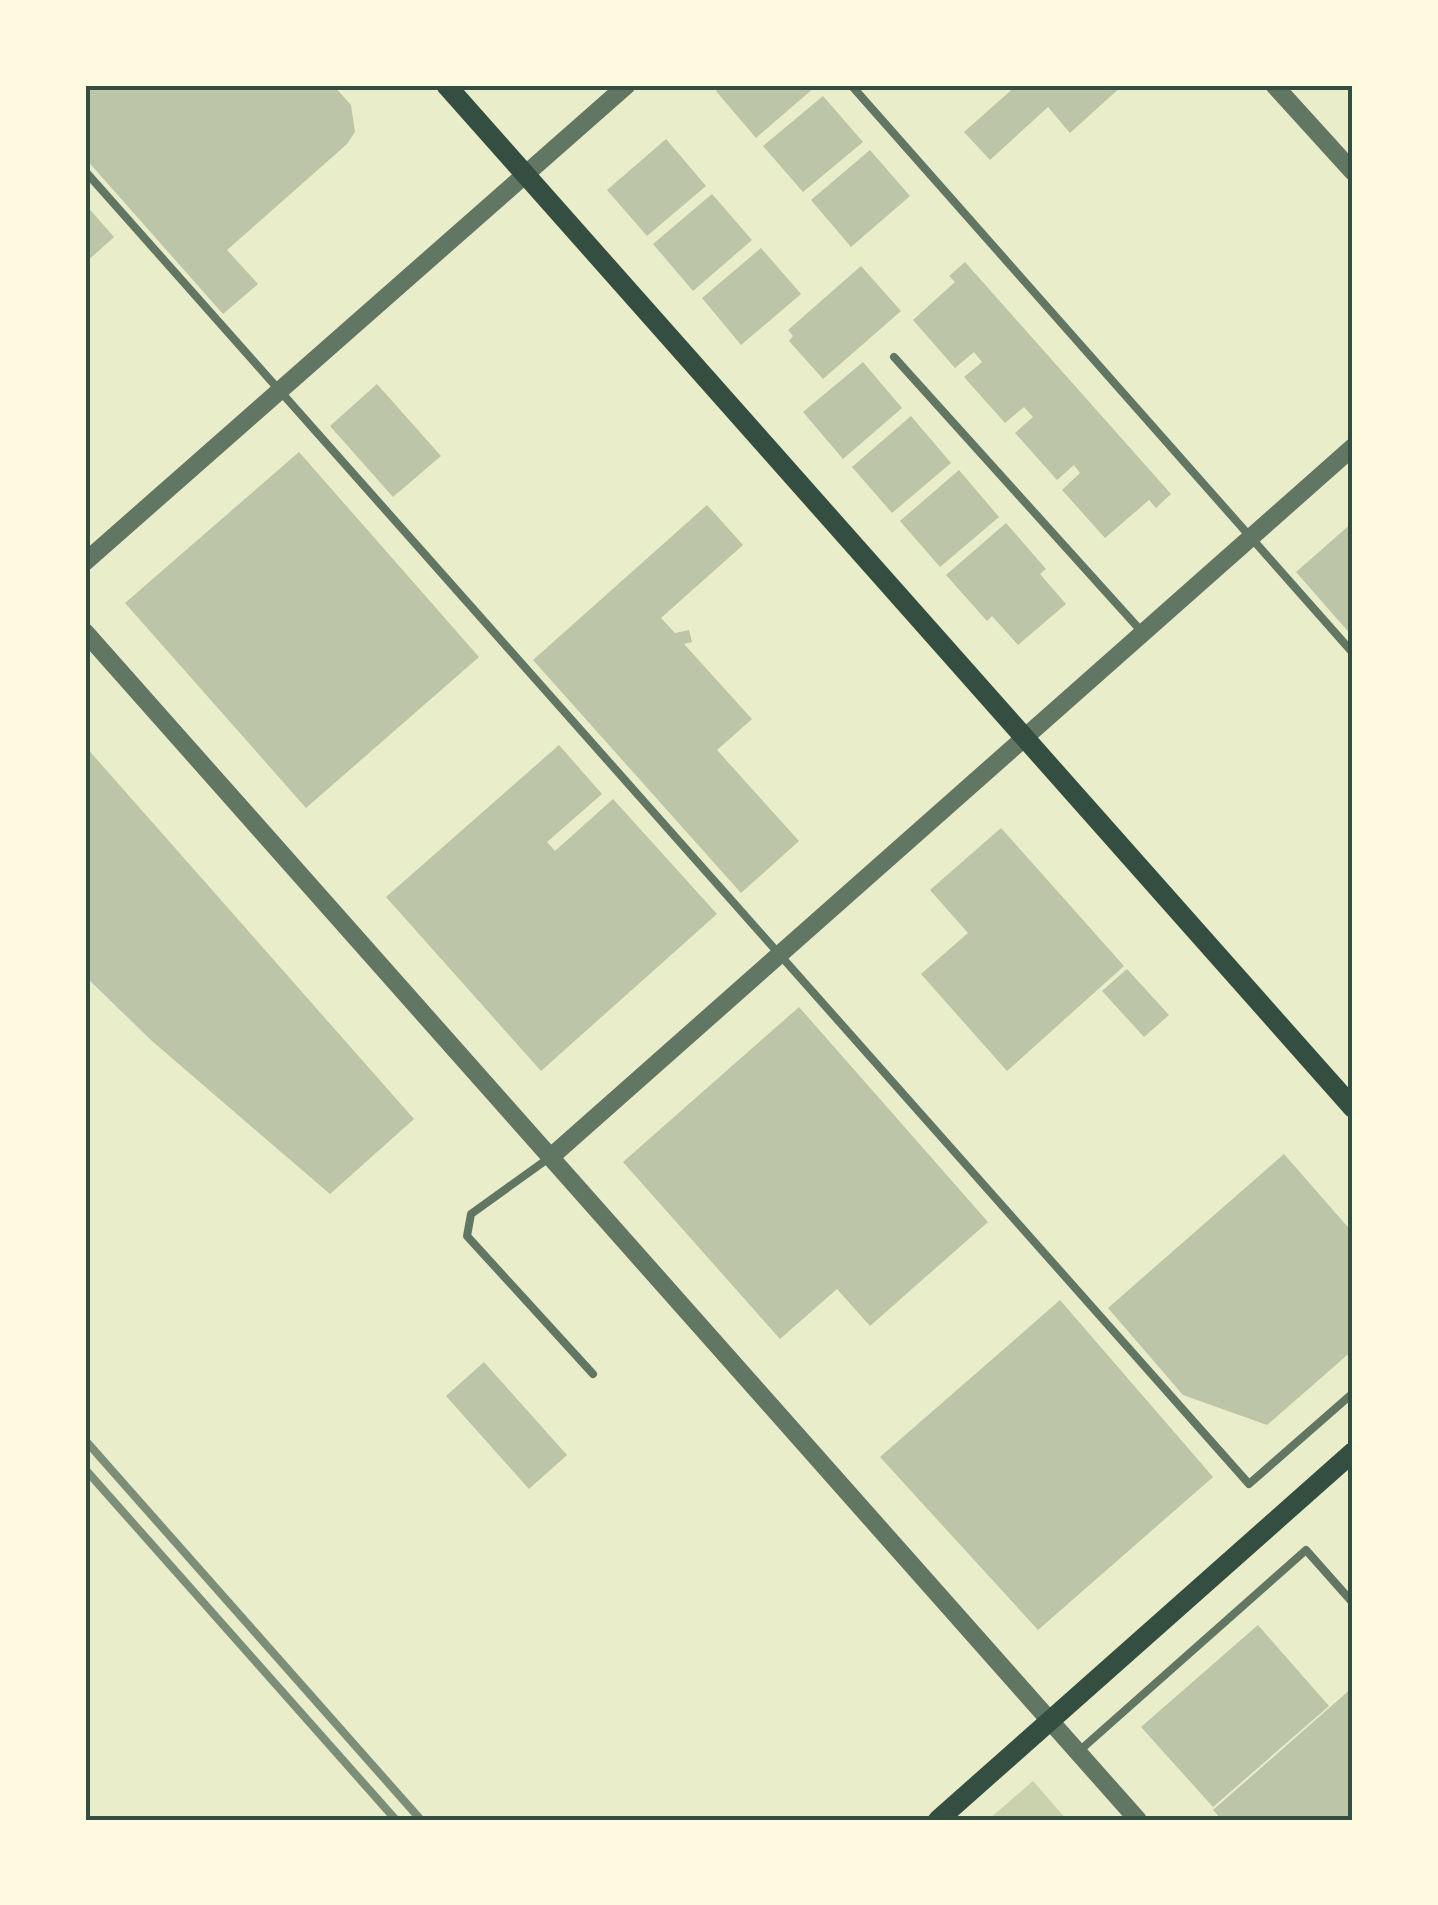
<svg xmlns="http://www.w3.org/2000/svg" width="1438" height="1905" viewBox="0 0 1438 1905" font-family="Figtree,sans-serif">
  <rect width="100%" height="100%" fill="#e9edc9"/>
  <path fill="#cad2ad" d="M 1033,1781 L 1067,1820 L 988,1820 Z"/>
  <path fill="#bcc5a7" d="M 85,85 L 333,85 L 351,105 L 355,132 L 347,144 L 227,250 L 258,284 L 223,314 L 85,158 Z
    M 723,85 L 813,85 L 815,87 L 756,138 L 716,91 Z
    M 1017,85 L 1123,85 L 1070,133 L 1048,107 L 990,160 L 964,132 Z
    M 823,96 L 863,142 L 803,192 L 763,146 Z
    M 666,139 L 706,186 L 647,236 L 607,190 Z
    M 870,150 L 910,196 L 851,247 L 811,200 Z
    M 712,194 L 752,240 L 693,291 L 653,244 Z
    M 85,204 L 114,237 L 85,263 Z
    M 761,248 L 801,294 L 741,345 L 702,298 Z
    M 965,262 L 1171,494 L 1156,508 L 1149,500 L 1105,538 L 1062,490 L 1080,473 L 1074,465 L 1057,480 L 1015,433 L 1033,417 L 1024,407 L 1005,423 L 964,377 L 982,362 L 974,352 L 955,368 L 913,320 L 955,282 L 949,276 Z
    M 861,266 L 901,311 L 823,379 L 789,341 L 793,336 L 788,330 Z
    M 863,362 L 902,408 L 843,459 L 803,412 Z
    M 377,384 L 441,456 L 393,497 L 330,426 Z
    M 911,416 L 951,463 L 892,513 L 852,467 Z
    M 299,452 L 479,657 L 306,808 L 125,603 Z
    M 959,470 L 999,517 L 940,567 L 900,521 Z
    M 707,505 L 743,545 L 661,618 L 675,633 L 689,630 L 692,642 L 684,644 L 752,719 L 717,750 L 799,841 L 741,893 L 533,660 Z
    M 1353,522 L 1353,637 L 1296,572 Z
    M 1006,523 L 1046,569 L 1040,574 L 1066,604 L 1018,645 L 992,616 L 987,621 L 946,575 Z
    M 559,745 L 602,794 L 547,842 L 555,851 L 613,799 L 717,914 L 541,1071 L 386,897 Z
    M 85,746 L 414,1119 L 330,1194 L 152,1041 L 85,976 Z
    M 1001,828 L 1124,966 L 1007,1071 L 921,974 L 968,933 L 930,890 Z
    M 1127,969 L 1169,1015 L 1144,1037 L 1102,991 Z
    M 799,1007 L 988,1222 L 870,1326 L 837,1289 L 780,1339 L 623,1162 Z
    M 1284,1154 L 1353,1233 L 1353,1350 L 1267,1425 L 1183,1395 L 1108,1308 Z
    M 1060,1300 L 1213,1477 L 1038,1630 L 880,1457 Z
    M 484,1362 L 567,1455 L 529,1489 L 446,1396 Z
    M 1258,1625 L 1329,1706 L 1213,1807 L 1141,1727 Z
    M 1353,1687 L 1353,1820 L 1222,1820 L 1213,1810 Z"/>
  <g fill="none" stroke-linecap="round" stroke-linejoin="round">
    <path stroke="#617663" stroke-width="8" d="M 851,85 L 1353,653
      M 85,171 L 1249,1484 L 1353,1393
      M 894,357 L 1143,633
      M 549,1158 L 471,1214 L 467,1236 L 593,1374
      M 1078,1752 L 1306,1550 L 1353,1603"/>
    <path stroke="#617663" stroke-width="18" d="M 1274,85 L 1353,172
      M 85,562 L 627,85
      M 85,632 L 1138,1820
      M 553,1155 L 1353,447"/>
    <path stroke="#344e41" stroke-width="20" d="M 446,85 L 1353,1108
      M 938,1820 L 1353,1452"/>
    <path stroke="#7c8e77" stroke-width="8" d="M 85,1440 L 421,1820
      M 85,1469 L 396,1820"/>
  </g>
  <rect width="1438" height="1905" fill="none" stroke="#fefae0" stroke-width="175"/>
  <rect x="88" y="88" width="1262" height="1730" fill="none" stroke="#344e41" stroke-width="4"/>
</svg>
